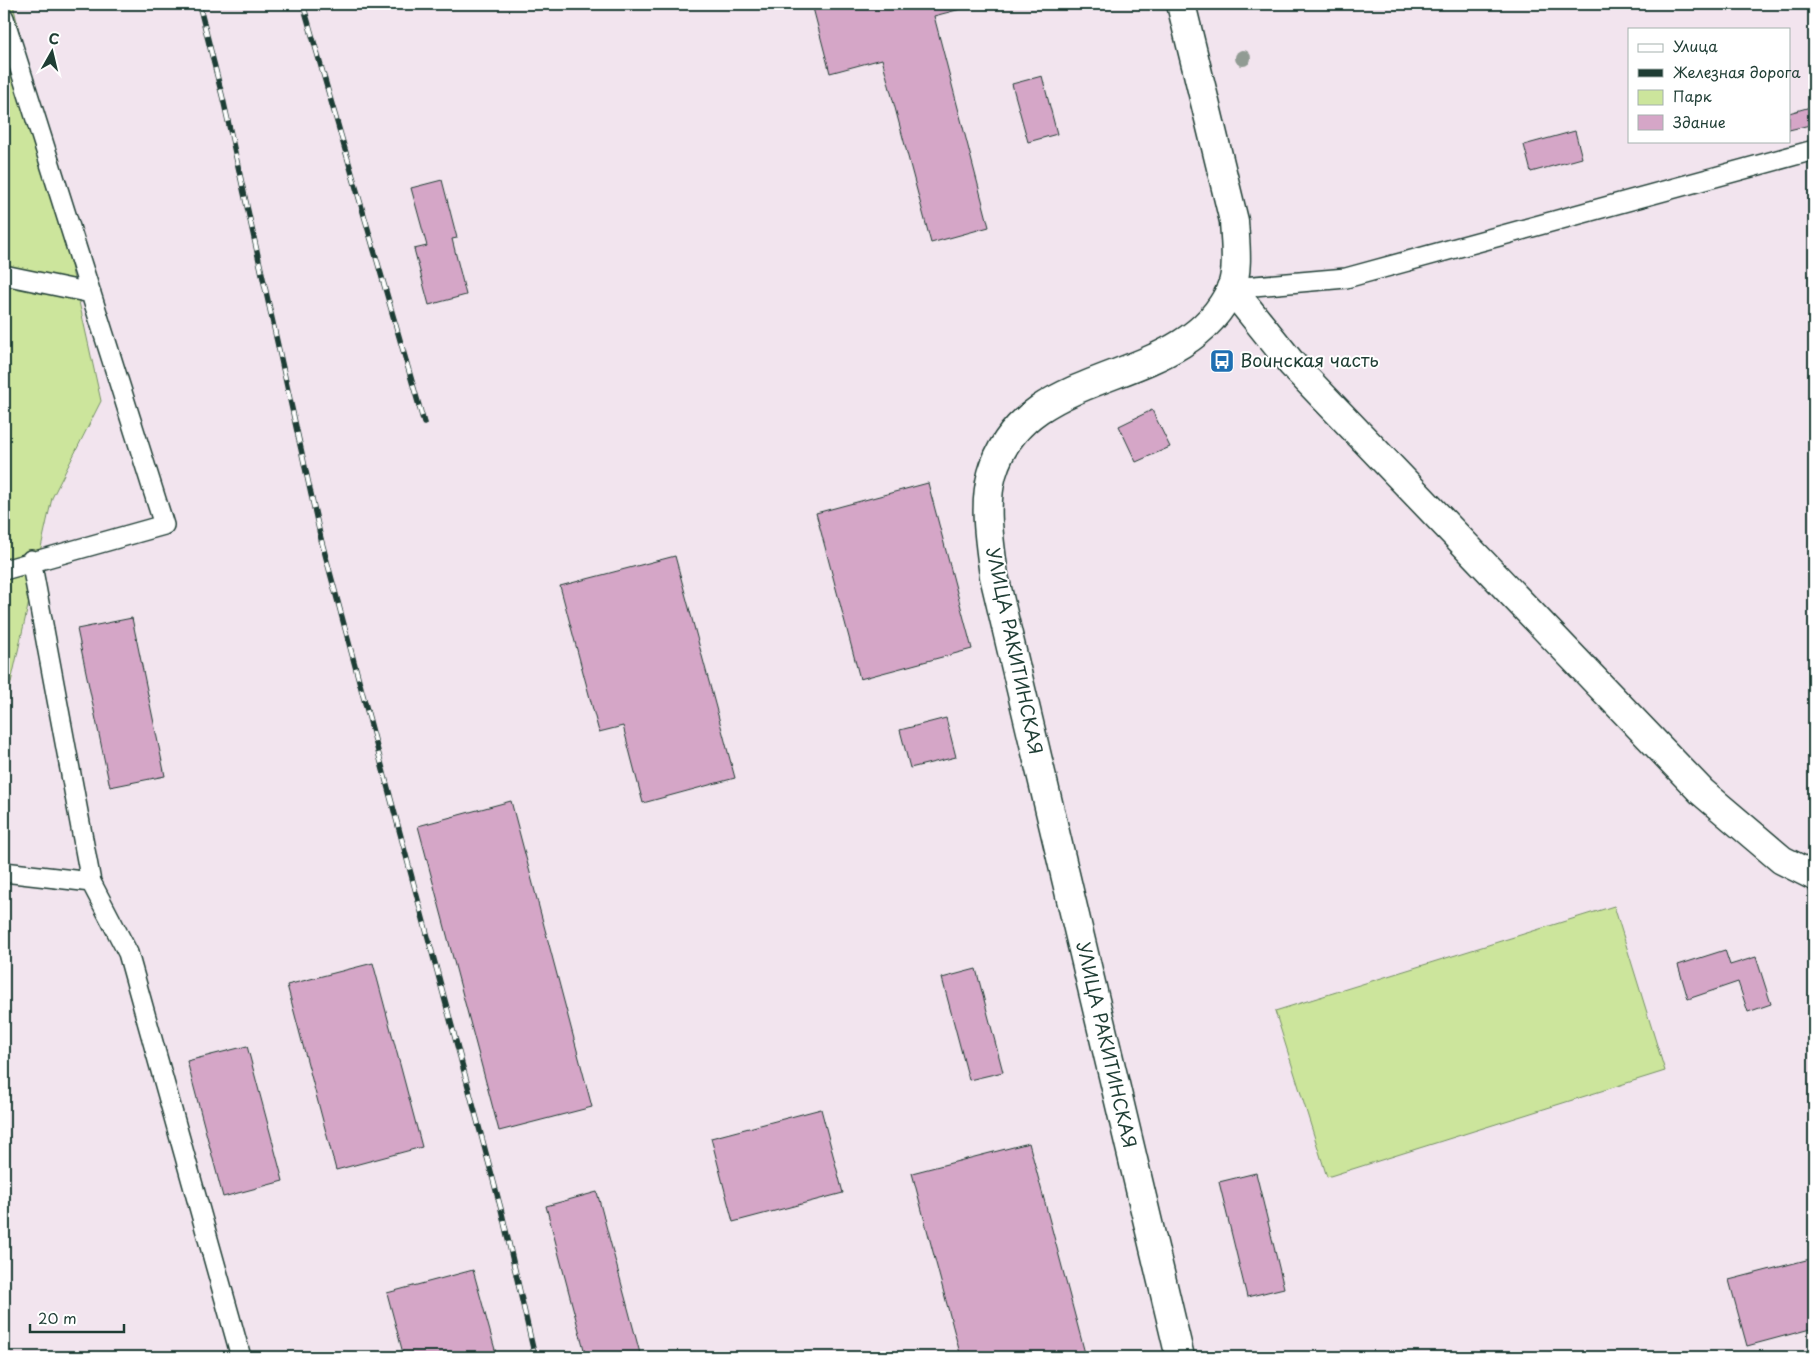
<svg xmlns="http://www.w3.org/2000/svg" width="1818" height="1361" viewBox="0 0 1818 1361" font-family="'Playpen Sans',sans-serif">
  <rect width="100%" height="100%" fill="#f2e4ee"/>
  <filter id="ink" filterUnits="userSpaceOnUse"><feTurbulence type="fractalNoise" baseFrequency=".02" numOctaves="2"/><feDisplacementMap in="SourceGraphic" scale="10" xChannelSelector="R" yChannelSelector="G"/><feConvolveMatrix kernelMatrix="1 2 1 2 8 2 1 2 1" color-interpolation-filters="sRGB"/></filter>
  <g filter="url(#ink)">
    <path fill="#cce59c" stroke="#769168" d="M 4,4 L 13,4 L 101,401 L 52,498 L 4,714 Z
      M 1614,906 L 1665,1071 L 1327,1177 L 1275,1011 Z"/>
    <path fill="#d5a6c7" stroke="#1f3d34" d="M 812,4 L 980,4 L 934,16 L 989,227 L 931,243 L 882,59 L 830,73 Z
      M 1042,76 L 1057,134 L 1028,142 L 1012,84 Z
      M 1814,106 L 1814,124 L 1789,130 L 1789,113 Z
      M 1575,131 L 1582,158 L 1531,172 L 1524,145 Z
      M 442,180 L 457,238 L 452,239 L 466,295 L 429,305 L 414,249 L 427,246 L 411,188 Z
      M 1152,410 L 1170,447 L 1136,462 L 1119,426 Z
      M 928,483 L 972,649 L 860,679 L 816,513 Z
      M 675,556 L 735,778 L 643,803 L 623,726 L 599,732 L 560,586 Z
      M 132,618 L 165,776 L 110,787 L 77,629 Z
      M 946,718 L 956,757 L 910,768 L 900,730 Z
      M 511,801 L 592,1107 L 499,1131 L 418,826 Z
      M 1725,950 L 1730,965 L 1756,957 L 1771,1004 L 1748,1012 L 1738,982 L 1688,999 L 1678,965 Z
      M 373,963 L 422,1147 L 336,1170 L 287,985 Z
      M 976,969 L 1003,1072 L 969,1080 L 942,978 Z
      M 247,1046 L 283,1181 L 223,1197 L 187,1061 Z
      M 821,1109 L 843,1193 L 733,1222 L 711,1138 Z
      M 1029,1143 L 1086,1357 L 961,1357 L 912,1173 Z
      M 1256,1173 L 1284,1288 L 1247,1297 L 1219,1182 Z
      M 597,1192 L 641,1357 L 586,1357 L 546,1206 Z
      M 1814,1258 L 1814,1328 L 1747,1346 L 1729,1280 Z
      M 473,1270 L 497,1357 L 404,1357 L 387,1293 Z"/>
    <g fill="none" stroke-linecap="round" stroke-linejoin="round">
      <defs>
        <path id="service" d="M 4,18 L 164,525 L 4,570
          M 4,275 L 91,293
          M 1231,288 L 1346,278 L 1814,150
          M 31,560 L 91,882 L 128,953 L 241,1357
          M 4,872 L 91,882"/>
        <path id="minor" d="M 1231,288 L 1292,364 L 1702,792 L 1782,860 L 1814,876"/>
        <path id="tertiary" d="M 1180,1357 L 994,576 C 990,543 983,507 992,474 C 1024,360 1185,392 1231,289 C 1239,271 1235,240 1234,221 L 1181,4"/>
      </defs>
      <use href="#service" stroke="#1f3d34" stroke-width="22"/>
      <use href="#minor" stroke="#1f3d34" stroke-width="31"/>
      <use href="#tertiary" stroke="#1f3d34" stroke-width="31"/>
      <use href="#service" stroke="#fff" stroke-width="19"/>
      <use href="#minor" stroke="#fff" stroke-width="28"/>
      <use href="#tertiary" stroke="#fff" stroke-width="28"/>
      <defs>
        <path id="rail" d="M 199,4 L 224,103 L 321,539 L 501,1209 L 535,1357
          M 303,4 L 424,423"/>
      </defs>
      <use href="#rail" stroke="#1f3d34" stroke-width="5.5"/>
      <use href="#rail" stroke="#fff" stroke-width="4" stroke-dasharray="11" stroke-linecap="butt"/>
    </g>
    <circle fill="#919b93" cx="1243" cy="58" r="8"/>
  </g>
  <defs>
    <symbol id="bus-square" viewBox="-11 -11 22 22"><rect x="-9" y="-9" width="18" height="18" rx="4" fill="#1f6fb2" stroke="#fff"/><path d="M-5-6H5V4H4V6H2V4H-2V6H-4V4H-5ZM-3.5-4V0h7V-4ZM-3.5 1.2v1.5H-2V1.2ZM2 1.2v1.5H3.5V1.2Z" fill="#fff"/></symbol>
  </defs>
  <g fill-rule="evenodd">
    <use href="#bus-square" x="1208" y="347" width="28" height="28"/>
  </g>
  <g text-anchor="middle" stroke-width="4" stroke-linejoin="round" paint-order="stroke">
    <g font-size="18" fill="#1f3d34" stroke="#fff" text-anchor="start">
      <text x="1240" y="367">Воинская часть</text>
    </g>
    <g font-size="18" fill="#1f3d34" stroke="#fff">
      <text transform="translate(1014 651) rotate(78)" y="6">УЛИЦА РАКИТИНСКАЯ</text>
      <text transform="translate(1106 1045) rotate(77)" y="6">УЛИЦА РАКИТИНСКАЯ</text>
    </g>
  </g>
  <rect width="1818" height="1361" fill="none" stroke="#fff" stroke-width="20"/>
  <rect x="10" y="10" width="1798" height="1341" fill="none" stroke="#1f3d34" stroke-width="2" filter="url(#ink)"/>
  <rect x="1628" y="28" width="162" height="115" fill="#ffffff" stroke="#a5b1ae"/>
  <rect x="1638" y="44" width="25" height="8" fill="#ffffff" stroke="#a5b1ae"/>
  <text x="1673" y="52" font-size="15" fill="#1f3d34">Улица</text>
  <rect x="1638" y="69" width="25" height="8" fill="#1f3d34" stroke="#a5b1ae"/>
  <text x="1673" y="78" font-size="15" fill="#1f3d34">Железная дорога</text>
  <rect x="1638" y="90" width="25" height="15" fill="#cce59c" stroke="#a5b1ae"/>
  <text x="1673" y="102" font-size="15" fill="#1f3d34">Парк</text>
  <rect x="1638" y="115" width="25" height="15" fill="#d5a6c7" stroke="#a5b1ae"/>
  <text x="1673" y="128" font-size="15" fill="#1f3d34">Здание</text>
  <g transform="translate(52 52) rotate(8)" stroke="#ffffff" stroke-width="4" paint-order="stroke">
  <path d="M0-4L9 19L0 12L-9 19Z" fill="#1f3d34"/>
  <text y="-8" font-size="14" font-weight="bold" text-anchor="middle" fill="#1f3d34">С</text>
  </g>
  <path d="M30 1324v8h94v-8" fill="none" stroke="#1f3d34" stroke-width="2.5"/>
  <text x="38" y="1324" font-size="15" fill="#1f3d34" stroke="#ffffff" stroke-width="4" paint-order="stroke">20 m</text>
</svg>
